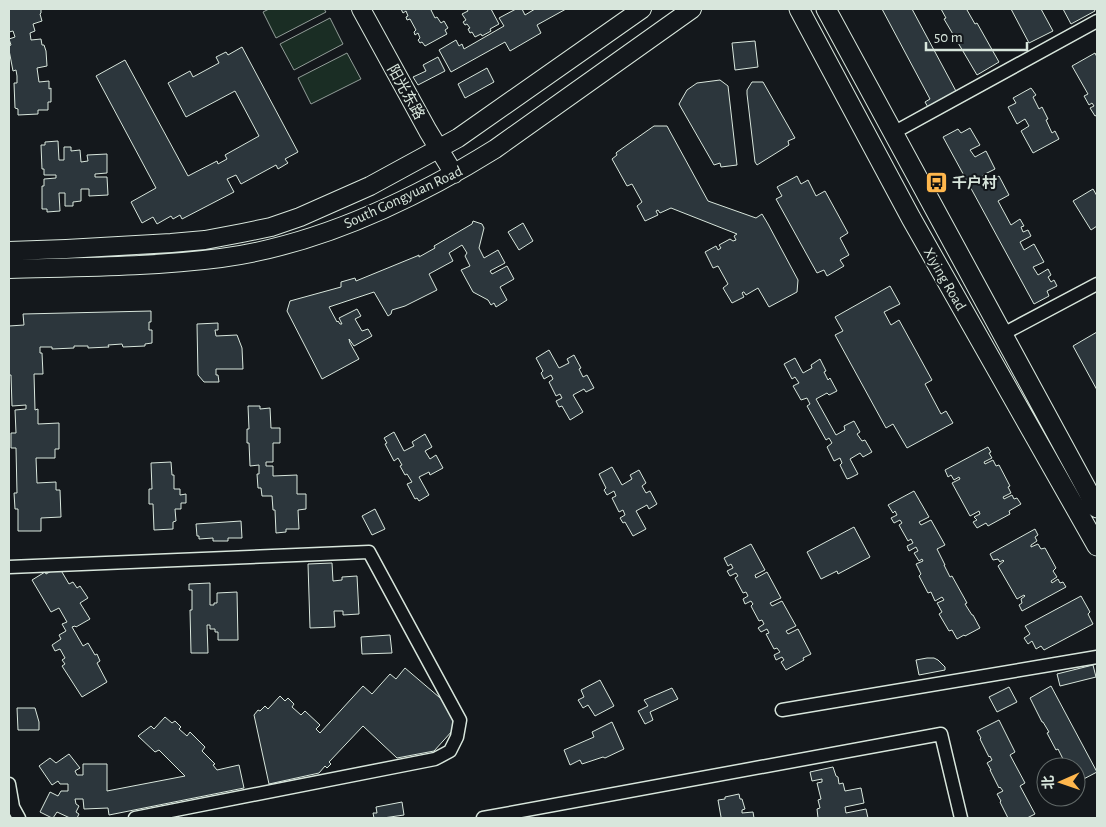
<svg xmlns="http://www.w3.org/2000/svg" width="1106" height="827" viewBox="0 0 1106 827" font-family="'Alegreya Sans','Noto Sans SC',sans-serif">
  <rect width="100%" height="100%" fill="#14181c"/>
  <path fill="#1a2d24" stroke="#939e99" d="M 269,9 L 324,9 L 326,12 L 276,38 L 263,12 Z
    M 330,18 L 343,44 L 294,70 L 280,44 Z
    M 347,53 L 361,79 L 311,104 L 298,78 Z"/>
  <path fill="#2c363c" stroke="#d8e6dc" d="M 9,9 L 41,9 L 41,13 L 40,14 L 42,21 L 33,24 L 35,31 L 30,33 L 31,40 L 41,39 L 42,45 L 44,45 L 46,51 L 47,66 L 37,68 L 39,82 L 49,81 L 49,89 L 51,88 L 51,102 L 48,102 L 48,110 L 38,110 L 38,114 L 18,115 L 18,109 L 15,108 L 14,83 L 17,83 L 17,76 L 16,70 L 13,71 L 9,50 L 9,46 L 11,45 L 9,39 L 15,37 L 13,31 L 9,32 Z
    M 401,9 L 433,9 L 431,10 L 435,18 L 437,17 L 441,23 L 444,21 L 448,28 L 445,30 L 447,34 L 425,46 L 422,42 L 420,43 L 418,40 L 420,38 L 418,33 L 415,35 L 414,32 L 416,30 L 410,19 L 407,20 L 406,17 L 408,16 L 406,11 L 403,13 Z
    M 467,9 L 491,9 L 499,24 L 490,29 L 491,31 L 482,36 L 481,34 L 475,37 L 472,32 L 470,33 L 468,29 L 470,28 L 467,24 L 465,25 L 463,22 L 466,20 L 462,14 L 468,11 Z
    M 516,9 L 522,9 L 525,15 L 535,9 L 566,9 L 537,25 L 541,33 L 510,51 L 505,42 L 451,72 L 439,50 L 456,40 L 459,46 L 462,44 L 464,49 L 504,26 L 499,18 Z
    M 882,9 L 912,9 L 957,93 L 929,109 L 925,102 L 930,99 Z
    M 941,9 L 967,9 L 967,10 L 975,24 L 977,23 L 999,62 L 977,75 L 944,19 L 946,18 Z
    M 1011,9 L 1041,9 L 1053,31 L 1029,43 Z
    M 1063,9 L 1094,9 L 1095,11 L 1071,24 Z
    M 755,41 L 758,67 L 735,70 L 732,43 Z
    M 242,47 L 298,152 L 285,159 L 288,163 L 278,169 L 276,165 L 241,184 L 236,175 L 227,179 L 234,192 L 182,219 L 180,215 L 173,219 L 171,216 L 157,224 L 153,217 L 142,223 L 131,202 L 156,188 L 96,76 L 125,60 L 188,176 L 217,161 L 218,164 L 227,159 L 225,155 L 259,136 L 235,91 L 186,117 L 168,83 L 190,71 L 193,77 L 219,63 L 216,57 L 226,52 L 228,55 Z
    M 1095,53 L 1097,57 L 1097,115 L 1095,116 L 1090,108 L 1094,106 L 1092,103 L 1089,105 L 1084,96 L 1088,94 L 1072,66 Z
    M 438,57 L 445,71 L 418,85 L 413,77 L 426,71 L 423,65 Z
    M 487,68 L 494,82 L 465,98 L 458,84 Z
    M 720,80 L 728,86 L 737,165 L 721,167 L 720,163 L 714,165 L 679,104 L 687,90 L 697,83 Z
    M 752,82 L 763,82 L 795,138 L 788,141 L 789,145 L 757,165 L 755,162 L 747,94 L 747,90 Z
    M 1031,88 L 1036,95 L 1033,97 L 1039,109 L 1042,107 L 1048,119 L 1046,120 L 1052,133 L 1055,131 L 1059,139 L 1033,153 L 1021,131 L 1029,126 L 1025,119 L 1017,124 L 1008,107 L 1016,103 L 1013,98 Z
    M 654,126 L 667,126 L 708,201 L 756,218 L 762,214 L 768,224 L 798,280 L 797,292 L 769,307 L 758,288 L 746,295 L 744,292 L 743,292 L 742,293 L 744,297 L 732,303 L 723,288 L 728,284 L 718,266 L 713,268 L 705,252 L 716,246 L 718,250 L 721,248 L 719,245 L 730,239 L 733,241 L 736,240 L 734,236 L 737,234 L 671,208 L 660,213 L 658,210 L 656,211 L 658,215 L 645,221 L 637,206 L 642,202 L 632,184 L 627,186 L 612,159 L 617,155 L 616,153 L 617,152 Z
    M 970,128 L 980,145 L 970,150 L 975,157 L 986,151 L 995,169 L 983,175 L 988,183 L 999,176 L 1009,195 L 998,201 L 1011,225 L 1020,219 L 1024,226 L 1021,227 L 1023,232 L 1028,230 L 1031,236 L 1020,242 L 1024,250 L 1034,244 L 1044,262 L 1033,267 L 1038,275 L 1048,269 L 1051,275 L 1048,277 L 1051,282 L 1054,280 L 1057,286 L 1047,291 L 1049,296 L 1034,304 L 943,137 L 958,129 L 961,133 Z
    M 58,141 L 59,160 L 64,160 L 64,147 L 71,147 L 71,151 L 80,150 L 81,162 L 88,161 L 87,155 L 107,154 L 107,173 L 95,174 L 95,177 L 107,177 L 108,195 L 89,196 L 89,189 L 81,189 L 81,201 L 73,202 L 73,206 L 65,206 L 65,193 L 59,193 L 60,211 L 47,212 L 47,209 L 42,209 L 42,186 L 44,186 L 44,179 L 56,178 L 56,175 L 44,175 L 44,169 L 42,169 L 41,145 L 45,145 L 45,142 Z
    M 797,176 L 801,184 L 808,180 L 816,196 L 825,191 L 848,233 L 840,238 L 849,255 L 840,260 L 844,266 L 827,276 L 824,270 L 817,273 L 776,199 L 782,196 L 777,187 Z
    M 1093,189 L 1097,196 L 1097,226 L 1091,230 L 1073,201 Z
    M 473,221 L 482,224 L 484,228 L 479,248 L 484,258 L 498,250 L 505,263 L 490,271 L 492,274 L 507,266 L 514,279 L 500,287 L 507,300 L 496,307 L 494,303 L 491,305 L 488,300 L 473,292 L 461,270 L 470,266 L 465,256 L 467,253 L 462,245 L 449,253 L 453,261 L 429,274 L 437,290 L 405,306 L 392,310 L 391,314 L 388,316 L 374,292 L 329,307 L 337,322 L 338,321 L 340,324 L 342,324 L 339,318 L 357,309 L 361,316 L 355,319 L 362,331 L 368,329 L 372,336 L 354,346 L 349,339 L 350,343 L 359,359 L 322,379 L 287,311 L 290,301 L 341,287 L 341,282 L 355,278 L 356,281 L 417,256 L 419,255 L 419,257 L 435,248 L 434,246 L 472,224 Z
    M 523,223 L 533,241 L 519,250 L 508,232 Z
    M 890,286 L 900,304 L 884,312 L 891,325 L 899,320 L 932,380 L 925,384 L 941,414 L 946,411 L 953,423 L 907,448 L 893,424 L 886,428 L 835,335 L 843,331 L 835,317 Z
    M 151,311 L 151,322 L 149,322 L 149,330 L 152,330 L 152,343 L 145,344 L 145,346 L 123,347 L 122,344 L 108,345 L 109,347 L 88,348 L 88,346 L 74,346 L 74,348 L 52,349 L 52,347 L 40,347 L 40,353 L 42,353 L 43,374 L 34,374 L 35,410 L 38,409 L 38,424 L 59,423 L 59,449 L 55,449 L 55,458 L 36,458 L 37,483 L 56,482 L 56,490 L 60,490 L 61,517 L 41,518 L 41,531 L 18,531 L 18,509 L 15,509 L 14,493 L 17,493 L 16,448 L 11,448 L 11,433 L 16,433 L 15,410 L 26,409 L 26,405 L 12,406 L 11,375 L 9,375 L 9,326 L 24,325 L 23,314 Z
    M 218,323 L 218,330 L 215,330 L 216,336 L 237,335 L 242,348 L 243,369 L 216,369 L 216,375 L 218,375 L 219,382 L 204,382 L 198,375 L 197,324 Z
    M 1097,332 L 1097,390 L 1073,346 Z
    M 549,350 L 559,368 L 569,363 L 567,359 L 574,355 L 581,368 L 579,369 L 583,377 L 587,375 L 594,388 L 586,392 L 584,389 L 573,395 L 583,412 L 570,420 L 562,406 L 559,407 L 556,401 L 562,398 L 560,394 L 556,396 L 549,382 L 553,379 L 551,375 L 544,379 L 541,373 L 543,371 L 536,358 Z
    M 795,358 L 803,373 L 812,368 L 811,365 L 820,359 L 826,371 L 824,372 L 828,380 L 830,378 L 837,391 L 829,395 L 827,393 L 816,399 L 836,435 L 845,430 L 844,426 L 854,421 L 860,432 L 857,434 L 862,441 L 865,440 L 872,452 L 863,457 L 860,453 L 850,459 L 858,474 L 850,478 L 847,479 L 840,465 L 842,463 L 840,458 L 834,461 L 827,447 L 832,443 L 829,438 L 826,440 L 807,406 L 810,404 L 807,398 L 801,400 L 793,386 L 799,383 L 795,377 L 792,379 L 784,364 Z
    M 248,406 L 260,406 L 260,409 L 270,408 L 271,428 L 280,428 L 280,443 L 273,443 L 273,462 L 266,462 L 266,466 L 273,466 L 273,476 L 297,475 L 297,494 L 306,494 L 306,509 L 298,510 L 299,529 L 286,529 L 286,532 L 276,533 L 275,510 L 273,510 L 272,496 L 262,496 L 261,488 L 258,488 L 257,474 L 259,474 L 259,465 L 250,466 L 249,443 L 247,443 L 247,429 L 249,429 Z
    M 394,432 L 404,451 L 414,446 L 412,442 L 425,434 L 432,447 L 425,451 L 430,459 L 436,455 L 443,468 L 430,475 L 429,472 L 419,477 L 429,495 L 419,501 L 417,498 L 415,499 L 407,484 L 412,482 L 407,474 L 405,475 L 400,466 L 402,465 L 398,458 L 394,461 L 385,444 L 387,443 L 384,438 Z
    M 988,447 L 991,452 L 989,453 L 992,458 L 984,462 L 985,464 L 993,460 L 996,466 L 999,465 L 1010,486 L 1008,487 L 1011,493 L 1003,497 L 1004,499 L 1012,495 L 1014,499 L 1017,498 L 1021,504 L 1009,511 L 1010,514 L 988,526 L 986,523 L 977,528 L 973,522 L 977,520 L 974,517 L 980,514 L 979,511 L 970,516 L 952,483 L 960,479 L 959,477 L 954,480 L 951,475 L 948,477 L 945,470 Z
    M 171,462 L 172,475 L 174,475 L 174,489 L 180,489 L 180,495 L 186,494 L 186,503 L 181,503 L 181,509 L 175,509 L 176,521 L 173,522 L 173,529 L 154,530 L 153,504 L 149,504 L 149,489 L 152,489 L 151,463 Z
    M 612,467 L 622,485 L 632,479 L 630,475 L 639,470 L 646,483 L 642,486 L 646,493 L 650,491 L 657,504 L 649,509 L 647,505 L 636,511 L 646,529 L 633,536 L 625,522 L 623,523 L 620,518 L 625,515 L 623,510 L 619,512 L 612,498 L 616,496 L 614,491 L 607,495 L 604,490 L 606,488 L 599,474 Z
    M 914,491 L 929,517 L 919,522 L 921,525 L 931,520 L 945,545 L 937,549 L 945,565 L 944,565 L 950,577 L 952,576 L 967,603 L 965,604 L 972,615 L 973,615 L 980,628 L 965,636 L 964,635 L 957,639 L 952,630 L 949,631 L 939,614 L 942,612 L 937,603 L 944,600 L 942,597 L 935,601 L 931,592 L 928,593 L 919,576 L 921,574 L 916,564 L 923,561 L 922,559 L 919,561 L 914,553 L 918,551 L 916,547 L 909,551 L 907,546 L 913,543 L 911,539 L 908,541 L 899,525 L 902,523 L 900,520 L 894,523 L 891,518 L 897,515 L 895,511 L 893,513 L 888,505 Z
    M 375,509 L 385,529 L 372,535 L 362,516 Z
    M 241,521 L 242,538 L 228,538 L 228,541 L 213,541 L 213,538 L 199,539 L 199,536 L 197,536 L 196,524 Z
    M 854,527 L 870,557 L 838,574 L 837,571 L 821,579 L 807,552 Z
    M 1035,529 L 1038,535 L 1035,537 L 1037,541 L 1031,545 L 1031,547 L 1038,544 L 1041,549 L 1045,548 L 1056,568 L 1053,571 L 1057,577 L 1051,581 L 1052,583 L 1058,579 L 1060,583 L 1063,582 L 1066,587 L 1022,611 L 1019,605 L 1022,603 L 1021,599 L 1025,596 L 1024,595 L 1017,599 L 998,566 L 1004,561 L 1003,560 L 1000,562 L 998,559 L 993,560 L 990,554 Z
    M 751,544 L 765,570 L 755,575 L 756,578 L 767,572 L 781,598 L 770,603 L 772,606 L 782,601 L 796,626 L 786,631 L 788,634 L 798,629 L 811,654 L 803,658 L 804,660 L 786,670 L 781,662 L 784,660 L 782,657 L 776,660 L 774,655 L 780,652 L 777,648 L 774,649 L 766,634 L 769,633 L 767,629 L 761,632 L 758,628 L 764,624 L 762,620 L 759,621 L 751,606 L 753,604 L 751,601 L 745,604 L 743,599 L 748,596 L 746,592 L 743,593 L 735,578 L 738,576 L 736,573 L 730,576 L 727,571 L 733,568 L 731,564 L 728,566 L 724,558 Z
    M 332,563 L 333,581 L 342,580 L 342,577 L 357,576 L 359,614 L 343,615 L 343,611 L 334,611 L 335,627 L 310,628 L 308,564 Z
    M 59,567 L 69,584 L 73,582 L 77,588 L 80,586 L 88,598 L 80,603 L 90,619 L 76,627 L 75,626 L 72,627 L 83,646 L 88,643 L 95,655 L 97,654 L 100,661 L 97,663 L 107,682 L 82,697 L 62,666 L 65,664 L 62,660 L 65,658 L 60,649 L 55,651 L 52,645 L 61,639 L 59,635 L 66,631 L 62,624 L 67,622 L 59,608 L 51,612 L 32,580 L 45,572 L 46,574 Z
    M 210,583 L 210,605 L 214,605 L 214,603 L 217,603 L 217,593 L 237,592 L 238,640 L 218,640 L 218,632 L 215,632 L 215,629 L 210,629 L 210,625 L 207,625 L 208,653 L 191,653 L 190,610 L 192,610 L 192,590 L 189,590 L 189,584 Z
    M 1081,596 L 1090,612 L 1088,614 L 1093,624 L 1044,650 L 1041,646 L 1036,649 L 1032,641 L 1028,644 L 1024,638 L 1030,634 L 1025,626 Z
    M 390,635 L 392,653 L 362,654 L 361,637 Z
    M 927,658 L 934,658 L 938,660 L 945,667 L 945,670 L 919,675 L 916,660 Z
    M 1093,665 L 1096,677 L 1060,686 L 1057,674 Z
    M 405,668 L 446,703 L 453,711 L 453,730 L 434,751 L 397,758 L 363,726 L 329,762 L 331,764 L 327,768 L 325,766 L 319,773 L 269,784 L 254,715 L 258,710 L 260,711 L 265,706 L 268,709 L 280,696 L 285,701 L 288,698 L 294,704 L 292,707 L 301,715 L 305,711 L 320,725 L 316,729 L 320,733 L 363,686 L 372,694 L 390,674 L 396,679 Z
    M 600,680 L 614,706 L 595,716 L 588,705 L 583,708 L 578,700 L 584,697 L 581,690 Z
    M 1051,686 L 1097,772 L 1076,783 L 1076,767 L 1066,767 L 1062,760 L 1063,759 L 1058,749 L 1056,750 L 1047,733 L 1049,732 L 1043,722 L 1042,722 L 1030,698 Z
    M 1009,687 L 1017,702 L 997,712 L 989,697 Z
    M 672,688 L 678,699 L 650,712 L 653,720 L 645,724 L 638,711 L 648,706 L 644,700 Z
    M 17,708 L 35,708 L 39,722 L 39,730 L 18,730 Z
    M 165,717 L 172,723 L 175,721 L 181,727 L 179,729 L 187,736 L 190,732 L 205,747 L 202,751 L 215,764 L 213,765 L 217,770 L 239,765 L 244,788 L 109,815 L 108,808 L 84,809 L 83,799 L 75,799 L 76,804 L 79,806 L 76,812 L 79,814 L 77,818 L 70,818 L 57,812 L 53,818 L 52,818 L 40,812 L 50,792 L 58,796 L 61,791 L 68,791 L 68,784 L 60,784 L 58,781 L 52,785 L 39,766 L 50,758 L 56,763 L 69,754 L 80,768 L 75,771 L 77,775 L 83,775 L 83,764 L 107,764 L 107,791 L 185,776 L 159,750 L 155,752 L 138,736 L 151,726 L 154,729 Z
    M 999,720 L 1015,752 L 1010,755 L 1025,783 L 1020,786 L 1035,814 L 1027,818 L 1008,818 L 1000,802 L 1001,801 L 997,794 L 1003,791 L 1000,787 L 999,788 L 990,770 L 991,770 L 987,763 L 992,760 L 990,756 L 989,757 L 980,739 L 981,738 L 977,731 Z
    M 612,722 L 624,749 L 605,758 L 603,757 L 582,764 L 580,760 L 570,765 L 564,750 L 594,737 L 592,732 Z
    M 833,767 L 836,776 L 838,777 L 839,784 L 843,783 L 845,791 L 861,788 L 864,803 L 845,807 L 846,813 L 866,809 L 868,818 L 818,818 L 817,809 L 820,808 L 818,800 L 821,799 L 817,783 L 822,782 L 822,779 L 812,781 L 810,772 Z
    M 739,794 L 740,799 L 742,799 L 745,809 L 742,810 L 742,813 L 753,812 L 754,818 L 719,818 L 721,818 L 721,817 L 718,800 L 725,799 L 725,797 Z
    M 402,802 L 404,815 L 383,818 L 374,818 L 373,813 L 377,813 L 376,807 Z"/>
  <g fill="none" stroke-linecap="round" stroke-linejoin="round">
    <defs>
      <path id="street" d="M 893,133 L 1097,21
        M 1003,334 L 1097,284
        M 9,567 L 369,552 L 460,720 L 457,737 L 450,751 L 435,759 L 135,818
        M 782,710 L 1097,657
        M 9,784 L 13,807 L 19,818
        M 483,818 L 941,734 L 961,818"/>
      <path id="secondary" d="M 361,9 L 428,131 L 454,174
        M 9,251 L 66,249 L 171,243 L 205,240 L 242,233 L 271,227 L 300,217 L 370,186 L 458,138 L 642,9
        M 9,269 C 79,267 151,267 221,258 C 318,245 413,200 495,149 L 692,9"/>
      <path id="primary" d="M 799,9 L 911,218 L 1097,546
        M 826,9 L 1097,508"/>
    </defs>
    <use href="#street" stroke="#d8e6dc" stroke-width="15"/>
    <use href="#secondary" stroke="#d8e6dc" stroke-width="20"/>
    <use href="#primary" stroke="#d8e6dc" stroke-width="21"/>
    <use href="#street" stroke="#14181c" stroke-width="12"/>
    <use href="#secondary" stroke="#14181c" stroke-width="18"/>
    <use href="#primary" stroke="#14181c" stroke-width="19"/>
  </g>
  <defs>
    <symbol id="bus-square" viewBox="-11 -11 22 22"><rect x="-9" y="-9" width="18" height="18" rx="4" fill="#ffb74d" stroke="#14181c"/><path d="M-5-6H5V4H4V6H2V4H-2V6H-4V4H-5ZM-3.5-4V0h7V-4ZM-3.5 1.2v1.5H-2V1.2ZM2 1.2v1.5H3.5V1.2Z" fill="#111"/></symbol>
  </defs>
  <g fill-rule="evenodd">
    <use href="#bus-square" x="924" y="170" width="25" height="25"/>
  </g>
  <g text-anchor="middle" stroke-width="4" stroke-linejoin="round" paint-order="stroke">
    <g font-size="15" fill="#d8e6dc" stroke="#14181c">
      <text transform="translate(406 92) rotate(61)" y="5">阳光东路</text>
      <text transform="translate(403 197) rotate(-25)" y="5">South Gongyuan Road</text>
      <text transform="translate(945 279) rotate(60)" y="5">Xiying Road</text>
    </g>
    <g font-size="15" font-weight="bold" fill="#d8e6dc" stroke="#14181c" text-anchor="start">
      <text x="952" y="188">千户村</text>
    </g>
  </g>
  <rect width="1106" height="827" fill="none" stroke="#d8e6dc" stroke-width="20"/>
  <g transform="translate(1061 782) rotate(268)"><circle r="24" fill="#14181c" stroke="#626a69"/>
  <path d="M0-4L9 19L0 12L-9 19Z" fill="#ffb74d"/>
  <text y="-8" font-size="14" font-weight="bold" text-anchor="middle" fill="#d8e6dc">北</text>
  </g>
  <path d="M926 42v8h101v-8" fill="none" stroke="#d8e6dc" stroke-width="2.5"/>
  <text x="934" y="42" font-size="15" fill="#d8e6dc" stroke="#14181c" stroke-width="4" paint-order="stroke">50 m</text>
</svg>
